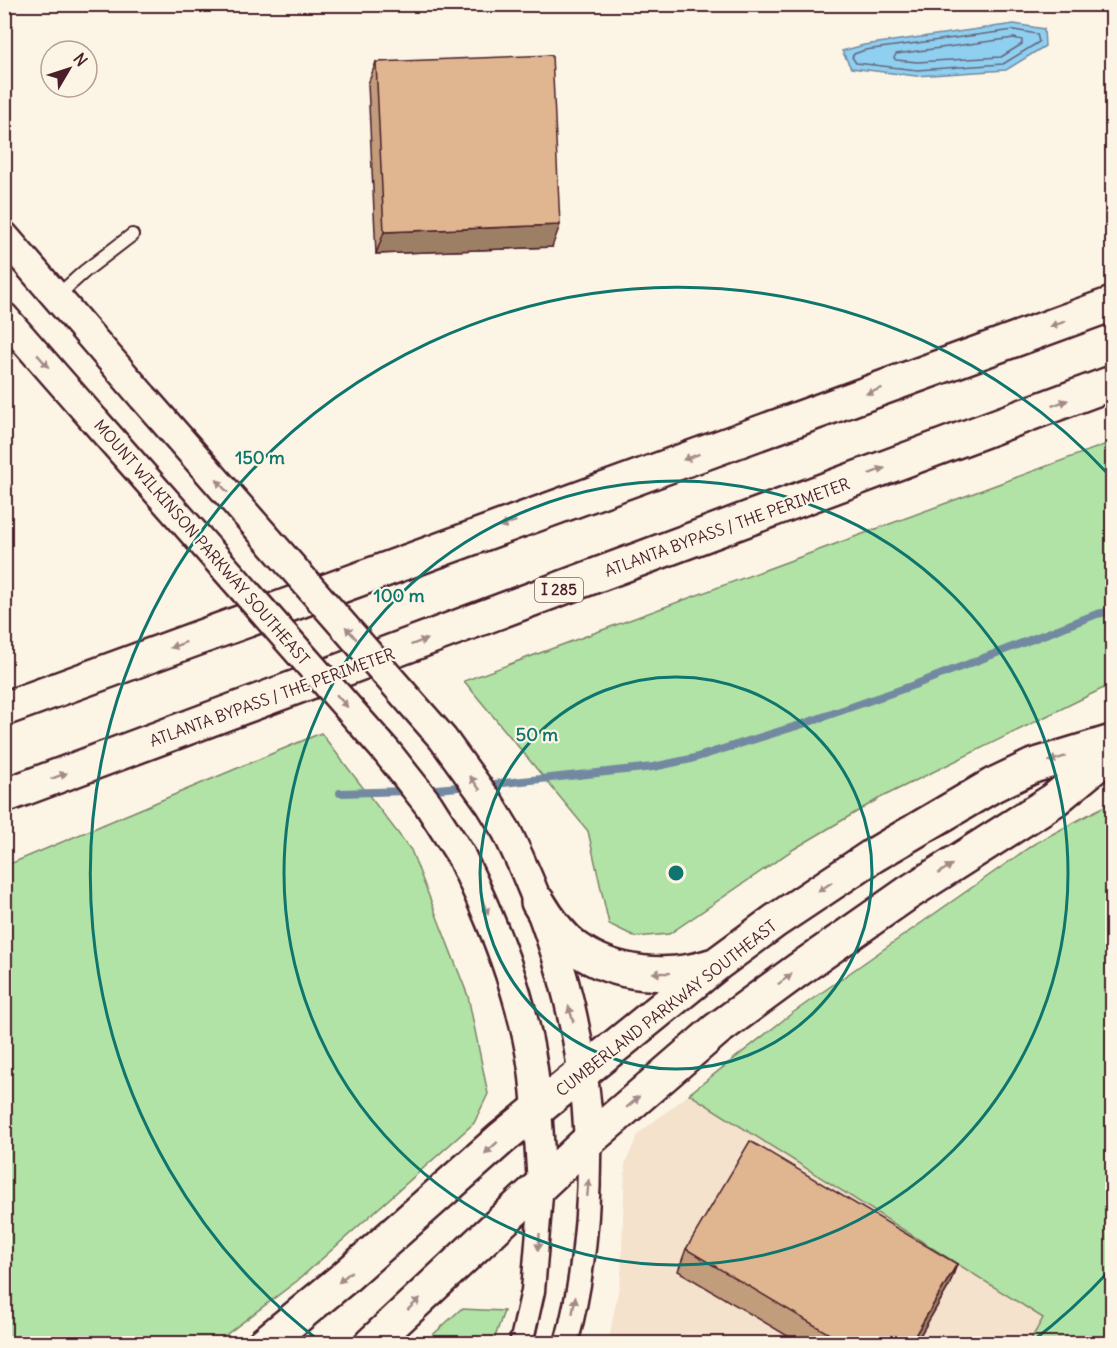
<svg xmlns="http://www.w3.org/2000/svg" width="1117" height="1348" viewBox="0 0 1117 1348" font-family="Delius,sans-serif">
  <rect width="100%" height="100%" fill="#fcf5e5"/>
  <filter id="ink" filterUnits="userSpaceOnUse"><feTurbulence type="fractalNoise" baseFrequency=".0167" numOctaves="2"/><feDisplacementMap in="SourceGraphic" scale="12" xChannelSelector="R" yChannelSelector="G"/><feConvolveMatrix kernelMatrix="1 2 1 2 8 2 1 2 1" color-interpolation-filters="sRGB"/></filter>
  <g filter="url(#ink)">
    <path fill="#f4e2cc" d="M 689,1094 L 1044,1319 L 1029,1343 L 608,1344 L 621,1276 L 625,1164 L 638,1134 Z"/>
    <path fill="#b0e3a5" stroke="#7d8168" stroke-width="1.5" d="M 1112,442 L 1112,684 L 880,798 L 794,849 L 669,934 L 636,937 L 609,924 L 588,831 L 464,681 Z
      M 321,733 L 411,850 L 468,996 L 488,1094 L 474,1123 L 297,1281 L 215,1343 L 5,1343 L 5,866 Z
      M 1112,802 L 1112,1343 L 1029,1343 L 1043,1318 L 689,1094 L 791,1014 L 1034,844 Z
      M 461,1309 L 504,1311 L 493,1343 L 424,1343 Z"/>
    <path fill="#8fcff0" stroke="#7389a1" stroke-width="1.5" d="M 1014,24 L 1044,29 L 1045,46 L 1006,70 L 916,76 L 851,68 L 842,51 L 864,45 Z"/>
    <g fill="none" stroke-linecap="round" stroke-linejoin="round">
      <path stroke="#66657a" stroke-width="1.5" d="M 1014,30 L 1037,34 L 1039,42 L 1003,64 L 917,70 L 856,63 L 852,57 L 854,54 L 865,50 Z
        M 1014,38 L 1022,40 L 1022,44 L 1001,57 L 917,62 L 896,60 L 894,58 L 896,54 Z"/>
      <path stroke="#7389a1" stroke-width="8" d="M 485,785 L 653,767 L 691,759 L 803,724 L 914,685 L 1097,614 L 1112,611
        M 425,790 L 470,786
        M 340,793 L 407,791"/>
      <defs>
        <path id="service" d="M 56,297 L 85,271 L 132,235"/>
        <path id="minor" d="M 521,1344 L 533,1291 L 542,1183
          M 566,1344 C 584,1278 590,1207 589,1140"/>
        <path id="tertiary" d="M 4,236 L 143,397
          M 4,317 L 95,421
          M 507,832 C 554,928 584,1033 589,1140
          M 460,854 C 493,922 522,994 533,1069 C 538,1107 539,1145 542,1183"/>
        <path id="secondary" d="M 538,902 C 548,919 560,936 576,948 C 614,976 670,980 714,965
          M 264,1344 L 343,1279 L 502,1138 L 718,963 L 775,921 L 874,855 L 993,785 L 1033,766 L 1112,742
          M 371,1344 L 589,1140 L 716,1030 L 798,970 L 908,893 L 1054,800 L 1112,752"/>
        <path id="motorway" d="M 4,709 L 1112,304
          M 4,796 L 1112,383"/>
      </defs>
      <use href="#service" stroke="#4a1f2b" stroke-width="16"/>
      <use href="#minor" stroke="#4a1f2b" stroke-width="27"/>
      <use href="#tertiary" stroke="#4a1f2b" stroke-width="33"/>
      <use href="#secondary" stroke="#4a1f2b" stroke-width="38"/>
      <use href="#motorway" stroke="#4a1f2b" stroke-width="38"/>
      <use href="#service" stroke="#fcf5e5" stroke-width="12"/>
      <use href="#minor" stroke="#fcf5e5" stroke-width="22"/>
      <use href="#tertiary" stroke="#fcf5e5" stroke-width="28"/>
      <use href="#secondary" stroke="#fcf5e5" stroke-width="33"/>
      <use href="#motorway" stroke="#fcf5e5" stroke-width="33"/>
      <defs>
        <path id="tertiary-bridge" d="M 143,397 L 443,739 L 490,804 L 507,832
          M 95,421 L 387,752 L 428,804 L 460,854"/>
      </defs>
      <use href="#tertiary-bridge" stroke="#4a1f2b" stroke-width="33" stroke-linecap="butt"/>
      <use href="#tertiary-bridge" stroke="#fcf5e5" stroke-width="28"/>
    </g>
    <path fill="#c19d7c" stroke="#4a1f2b" stroke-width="1.5" d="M 376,62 L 552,247 L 376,254 L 368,84 Z
      M 686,1249 L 957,1264 L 949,1286 L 915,1344 L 801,1344 L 678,1271 Z"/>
    <path fill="#9d7f65" stroke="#4a1f2b" stroke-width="1.5" d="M 560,225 L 552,247 L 376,254 L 384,232 Z
      M 957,1264 L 949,1286 L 915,1344 L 910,1344 Z"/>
    <path fill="#e0b690" stroke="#4a1f2b" stroke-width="1.5" d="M 552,55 L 560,225 L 384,232 L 376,62 Z
      M 750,1141 L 957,1264 L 910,1344 L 846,1344 L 686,1249 Z"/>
    <defs><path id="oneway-solid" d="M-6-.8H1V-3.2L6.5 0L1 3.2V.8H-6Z" transform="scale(1.5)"/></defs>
    <g fill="#a38a88">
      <use href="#oneway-solid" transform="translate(1058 324) rotate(160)"/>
      <use href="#oneway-solid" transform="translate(43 361) rotate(49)"/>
      <use href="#oneway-solid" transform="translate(874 391) rotate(160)"/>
      <use href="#oneway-solid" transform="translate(1060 403) rotate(-20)"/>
      <use href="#oneway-solid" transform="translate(691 457) rotate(160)"/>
      <use href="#oneway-solid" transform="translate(877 471) rotate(-20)"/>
      <use href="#oneway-solid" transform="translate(222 486) rotate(-131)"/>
      <use href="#oneway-solid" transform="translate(508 524) rotate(160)"/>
      <use href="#oneway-solid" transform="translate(351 633) rotate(-131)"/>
      <use href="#oneway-solid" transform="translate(419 642) rotate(-20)"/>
      <use href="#oneway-solid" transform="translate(178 645) rotate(160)"/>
      <use href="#oneway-solid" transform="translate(342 701) rotate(49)"/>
      <use href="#oneway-solid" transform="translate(1057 759) rotate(163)"/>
      <use href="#oneway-solid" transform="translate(59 776) rotate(-20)"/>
      <use href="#oneway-solid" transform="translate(475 783) rotate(-126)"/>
      <use href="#oneway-solid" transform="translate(945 869) rotate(-33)"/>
      <use href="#oneway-solid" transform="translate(825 887) rotate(146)"/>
      <use href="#oneway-solid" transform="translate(485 907) rotate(68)"/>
      <use href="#oneway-solid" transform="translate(661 973) rotate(-179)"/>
      <use href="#oneway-solid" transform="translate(785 979) rotate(-37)"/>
      <use href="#oneway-solid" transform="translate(571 1014) rotate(-107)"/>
      <use href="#oneway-solid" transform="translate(633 1102) rotate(-41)"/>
      <use href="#oneway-solid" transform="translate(491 1148) rotate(138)"/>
      <use href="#oneway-solid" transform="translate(588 1188) rotate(-85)"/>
      <use href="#oneway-solid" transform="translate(539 1242) rotate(94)"/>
      <use href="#oneway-solid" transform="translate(345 1277) rotate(139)"/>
      <use href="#oneway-solid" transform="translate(414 1304) rotate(-43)"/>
      <use href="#oneway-solid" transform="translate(574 1305) rotate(-80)"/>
    </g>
  </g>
  <g fill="none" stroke="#0f766e" stroke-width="3">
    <circle cx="676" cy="873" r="196"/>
    <circle cx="676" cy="873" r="392"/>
    <path d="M1110 1270A588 588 0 0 1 1030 1343M322 1343A588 588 0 1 1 1110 476"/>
  </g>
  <g text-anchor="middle" stroke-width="4.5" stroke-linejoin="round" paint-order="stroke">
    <rect fill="#fcf5e5" stroke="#7f5f63" stroke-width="1.5" x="535" y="578" width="48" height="24" rx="4.5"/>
    <g font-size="15" font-weight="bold" fill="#4a1f2b">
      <text x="559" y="595">I 285</text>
    </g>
    <g font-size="16" fill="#4a1f2b" stroke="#fcf5e5">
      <text transform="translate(727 527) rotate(-20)" y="6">ATLANTA BYPASS / THE PERIMETER</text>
      <text transform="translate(202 542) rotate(49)" y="6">MOUNT WILKINSON PARKWAY SOUTHEAST</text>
      <text transform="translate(272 697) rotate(-20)" y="6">ATLANTA BYPASS / THE PERIMETER</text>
      <text transform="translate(666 1008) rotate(-38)" y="6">CUMBERLAND PARKWAY SOUTHEAST</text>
    </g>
  </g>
  <circle cx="676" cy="873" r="9" fill="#0f766e" stroke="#fcf5e5" stroke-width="3"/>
  <g font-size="18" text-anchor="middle" font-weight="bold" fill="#0f766e" stroke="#fcf5e5" stroke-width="4.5" stroke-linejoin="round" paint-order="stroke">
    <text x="260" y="464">150 m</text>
    <text x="399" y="602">100 m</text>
    <text x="537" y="741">50 m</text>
  </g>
  <rect width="1117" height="1348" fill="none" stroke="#fcf5e5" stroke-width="24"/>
  <rect x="12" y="12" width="1093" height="1324" fill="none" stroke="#4a1f2b" stroke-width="2" filter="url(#ink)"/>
  <g transform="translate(69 69) rotate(51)"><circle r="28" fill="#fcf5e5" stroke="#b59f9b" stroke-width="1.5"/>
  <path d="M0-4.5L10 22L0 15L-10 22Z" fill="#4a1f2b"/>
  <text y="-9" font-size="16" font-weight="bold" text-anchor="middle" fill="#4a1f2b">N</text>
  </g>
</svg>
